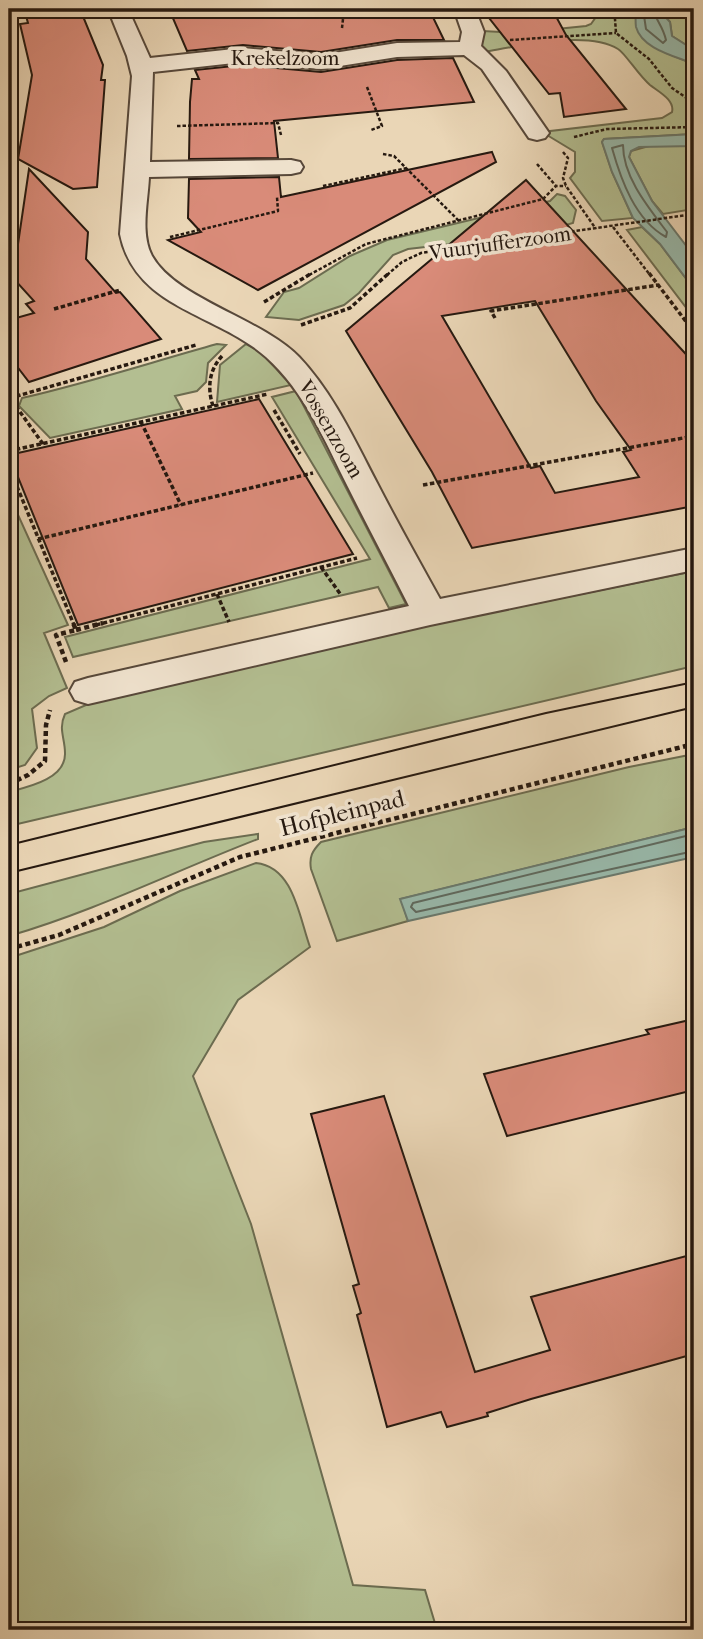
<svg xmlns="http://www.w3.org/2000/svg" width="703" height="1639" viewBox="0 0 703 1639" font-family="'IM FELL French Canon',serif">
  <rect width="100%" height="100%" fill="#ead6b6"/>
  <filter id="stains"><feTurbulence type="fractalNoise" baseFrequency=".00286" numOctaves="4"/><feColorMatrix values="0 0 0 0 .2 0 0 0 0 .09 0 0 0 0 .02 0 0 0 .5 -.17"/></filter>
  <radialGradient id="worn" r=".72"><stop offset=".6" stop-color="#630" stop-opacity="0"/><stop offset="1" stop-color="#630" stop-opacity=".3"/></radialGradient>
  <path fill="#b3be91" stroke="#6c6c50" stroke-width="2" d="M 591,9 L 636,9 L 636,20 L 666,53 L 694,64 L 694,134 L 604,139 L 602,142 L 612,172 L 633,218 L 602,221 L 570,178 L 575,172 L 575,152 L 542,132 L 662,118 L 672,112 C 675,100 659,92 650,85 C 639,76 625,53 618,49 C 588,30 519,46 484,52 L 477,47 L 483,31 L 517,33 L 586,26 L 591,24 L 596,17 Z
    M 658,9 L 694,9 L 694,50 L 672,36 L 670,22 Z
    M 649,146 L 694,146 L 694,209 L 663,214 L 652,201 L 629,157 L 631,151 Z
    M 557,194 L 565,196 L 576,210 L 573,223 L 530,235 L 408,249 L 393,255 L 359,293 L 344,305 L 299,320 L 266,317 L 284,292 L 299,288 L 350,256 L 387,240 L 550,201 Z
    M 642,227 L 660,244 L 694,289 L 694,318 L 627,230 Z
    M 217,344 L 226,345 L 208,363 L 206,382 L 197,391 L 175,396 L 182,409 L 50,438 L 19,406 L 22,398 C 88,383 152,362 217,344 Z
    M 246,344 L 261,352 L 291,385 L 217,402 L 220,365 Z
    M 296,391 L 406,604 L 389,608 L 378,587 L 73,657 L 65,637 L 370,559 L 272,397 Z
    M 9,495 L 68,625 L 44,633 L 67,688 L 49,696 L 32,709 L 37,748 L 25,765 L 9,770 Z
    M 694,571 L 694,666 L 9,826 L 9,792 C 28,787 66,779 65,753 C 65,738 58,729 65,714 L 93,702 L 430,625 Z
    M 694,754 L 694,827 L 401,899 L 408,921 L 337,941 L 311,869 C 309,857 312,851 321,842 L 629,767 Z
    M 258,834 L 258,839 C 175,871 95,911 9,936 L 9,894 L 204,842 Z
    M 256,863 C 294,867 299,917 310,947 L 238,1000 L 193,1076 L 251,1224 L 353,1585 L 425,1590 L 437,1630 L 9,1630 L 9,958 L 104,927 L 180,891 Z"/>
  <path fill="#98b9ab" stroke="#6a796d" stroke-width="2" d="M 636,9 L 658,9 L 670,22 L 672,36 L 694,50 L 694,64 C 675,56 642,49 636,27 C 635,21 636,14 636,9 Z
    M 694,134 L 694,146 L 639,147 L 631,151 L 629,157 L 652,201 L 694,256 L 694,289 L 660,244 L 633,218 L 612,172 L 602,142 L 604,139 Z
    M 694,827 L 694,857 L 408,921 L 400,899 Z"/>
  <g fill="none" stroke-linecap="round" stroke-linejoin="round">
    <path stroke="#5f695e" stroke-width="2" d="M 643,9 L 646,29 L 663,43 L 666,40 C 663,26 655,19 653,9
      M 623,145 C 623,177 648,207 667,232 L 666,237 C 635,220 621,180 612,148 Z
      M 694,834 L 413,903 L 411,907 L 416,912 L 694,851"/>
  </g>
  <path fill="#d98b79" stroke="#261910" stroke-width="2" fill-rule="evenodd" d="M 24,9 L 80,9 L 103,65 L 101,80 L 105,80 L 97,187 L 73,189 L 18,159 L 32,75 L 20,24 L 28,23 Z
    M 169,9 L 429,9 L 444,40 L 397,40 L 321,52 L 243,45 L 187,51 Z
    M 482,9 L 552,9 L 566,35 L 626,109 L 564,117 L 560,93 L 549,94 Z
    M 453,58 L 474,102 L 274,121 L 278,158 L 189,159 L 190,102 L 192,79 L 199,79 L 195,70 L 243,65 L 321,72 L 397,60 Z
    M 492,152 L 496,162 L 258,290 L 168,240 L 201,232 L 188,218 L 189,179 L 279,177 L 281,197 Z
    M 29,169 L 88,232 L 86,259 L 116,293 L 120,292 L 161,339 L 29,382 L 9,356 L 9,320 L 34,313 L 26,304 L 34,301 L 13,278 Z
    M 526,180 L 694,363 L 694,506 L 472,548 L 432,472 L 346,331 ZM 535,301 L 596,401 L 631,450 L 623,452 L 639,477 L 555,493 L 540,466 L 531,468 L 442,316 Z
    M 259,399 L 353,554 L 78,625 L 9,455 Z
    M 694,1019 L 694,1090 L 507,1136 L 484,1074 L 649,1034 L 646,1030 Z
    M 384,1096 L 475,1372 L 550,1350 L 531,1297 L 694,1254 L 694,1354 L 531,1399 L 487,1413 L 488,1416 L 447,1427 L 441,1412 L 387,1427 L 357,1315 L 361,1313 L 353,1286 L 359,1284 L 311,1114 Z"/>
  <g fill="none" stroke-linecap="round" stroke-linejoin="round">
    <defs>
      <path id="minor" d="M 108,9 L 128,9 L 150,58 L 243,48 L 321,55 L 397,43 L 460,42 L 462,32 L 454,9 L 475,9 L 484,32 L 481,46 L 506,71 L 549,133 L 545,138 L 537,140 L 529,138 L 482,69 L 464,55 L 397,57 L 321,69 L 243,62 L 153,72 L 150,162 L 291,160 L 300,162 L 303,167 L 300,172 L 291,174 L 149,177 C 148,201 140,234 152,256 C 176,299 261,318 299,357 C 333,393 354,439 377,483 C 397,522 419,561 440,599 L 694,548 L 694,570 L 430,625 L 88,704 L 75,700 L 70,691 L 75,682 L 88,678 L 409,606 C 389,566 368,527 348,487 C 325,441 305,392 266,357 C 217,313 135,309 120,234 L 132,76 L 127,56 Z"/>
    </defs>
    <use href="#minor" stroke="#57483a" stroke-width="4"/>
    <path stroke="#261910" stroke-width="2.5" stroke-dasharray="3.5 2" stroke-linecap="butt" d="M 339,9 L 343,19 L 342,28
      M 608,9 L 615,19 L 616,33 L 649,59 L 672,88 L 694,103
      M 158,11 L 179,9
      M 510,40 L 616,33
      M 367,87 L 382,126 L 371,130
      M 177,126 L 278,123 L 281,135
      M 574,137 L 607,129 L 694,127
      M 563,152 L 568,158 L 563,178 L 566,186 L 596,229
      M 383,154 L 394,156 L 459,221
      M 537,164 L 556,186
      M 323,186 L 407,168
      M 613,227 L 650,275
      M 170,237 L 278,211 L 277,197
      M 309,275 L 366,244 L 543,199 L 556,186 L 566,186
      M 387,275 L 402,262 L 421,253 L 694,214"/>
    <path stroke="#261910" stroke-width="3.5" stroke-dasharray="4.5 2.5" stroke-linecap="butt" d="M 649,273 L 694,332
      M 264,302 L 312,273
      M 54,309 L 120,290
      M 495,318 L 491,311 L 658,285
      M 301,325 L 350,308 L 389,273
      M 213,406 C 207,388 209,370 222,356
      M 274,410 L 300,454
      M 141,422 L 181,505
      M 43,444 L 10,398 L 196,345
      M 9,451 L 268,394
      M 9,467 L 74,625
      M 423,485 L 694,436
      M 38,539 L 313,473
      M 321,567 L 341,595
      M 217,594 L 229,622
      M 96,625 L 357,558"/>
    <path stroke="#261910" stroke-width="4.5" stroke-dasharray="5 3.5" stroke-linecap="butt" d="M 76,630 L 103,623
      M 66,662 L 56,635 L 76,630 L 73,623
      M 9,784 L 28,775 L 45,761 L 46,725 L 50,710
      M 9,949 L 59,935 L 240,857 L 694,744"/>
    <use href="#minor" fill="#f1e4d0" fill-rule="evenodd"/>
    <path stroke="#261910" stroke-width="2" d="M 9,845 L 546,713 L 694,682
      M 9,873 L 694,707"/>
  </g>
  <g text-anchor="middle" stroke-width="7" stroke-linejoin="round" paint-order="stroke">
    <g font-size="21" fill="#261910" stroke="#f1e4d0">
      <text x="285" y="65">Krekelzoom</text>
      <text transform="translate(500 243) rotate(-8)" y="7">Vuurjufferzoom</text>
      <text transform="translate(331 429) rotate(60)" y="7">Vossenzoom</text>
    </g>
    <g font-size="24" fill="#261910" stroke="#f1e4d0">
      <text transform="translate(342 813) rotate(-14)" y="8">Hofpleinpad</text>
    </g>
  </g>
  <rect width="703" height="1639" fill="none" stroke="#ead6b6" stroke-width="35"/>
  <rect x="10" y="10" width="682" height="1618" fill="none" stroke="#261910" stroke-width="3.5"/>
  <rect x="18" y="18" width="668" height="1604" fill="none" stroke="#261910" stroke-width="2"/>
  <rect width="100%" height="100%" filter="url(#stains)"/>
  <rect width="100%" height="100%" fill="url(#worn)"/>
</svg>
